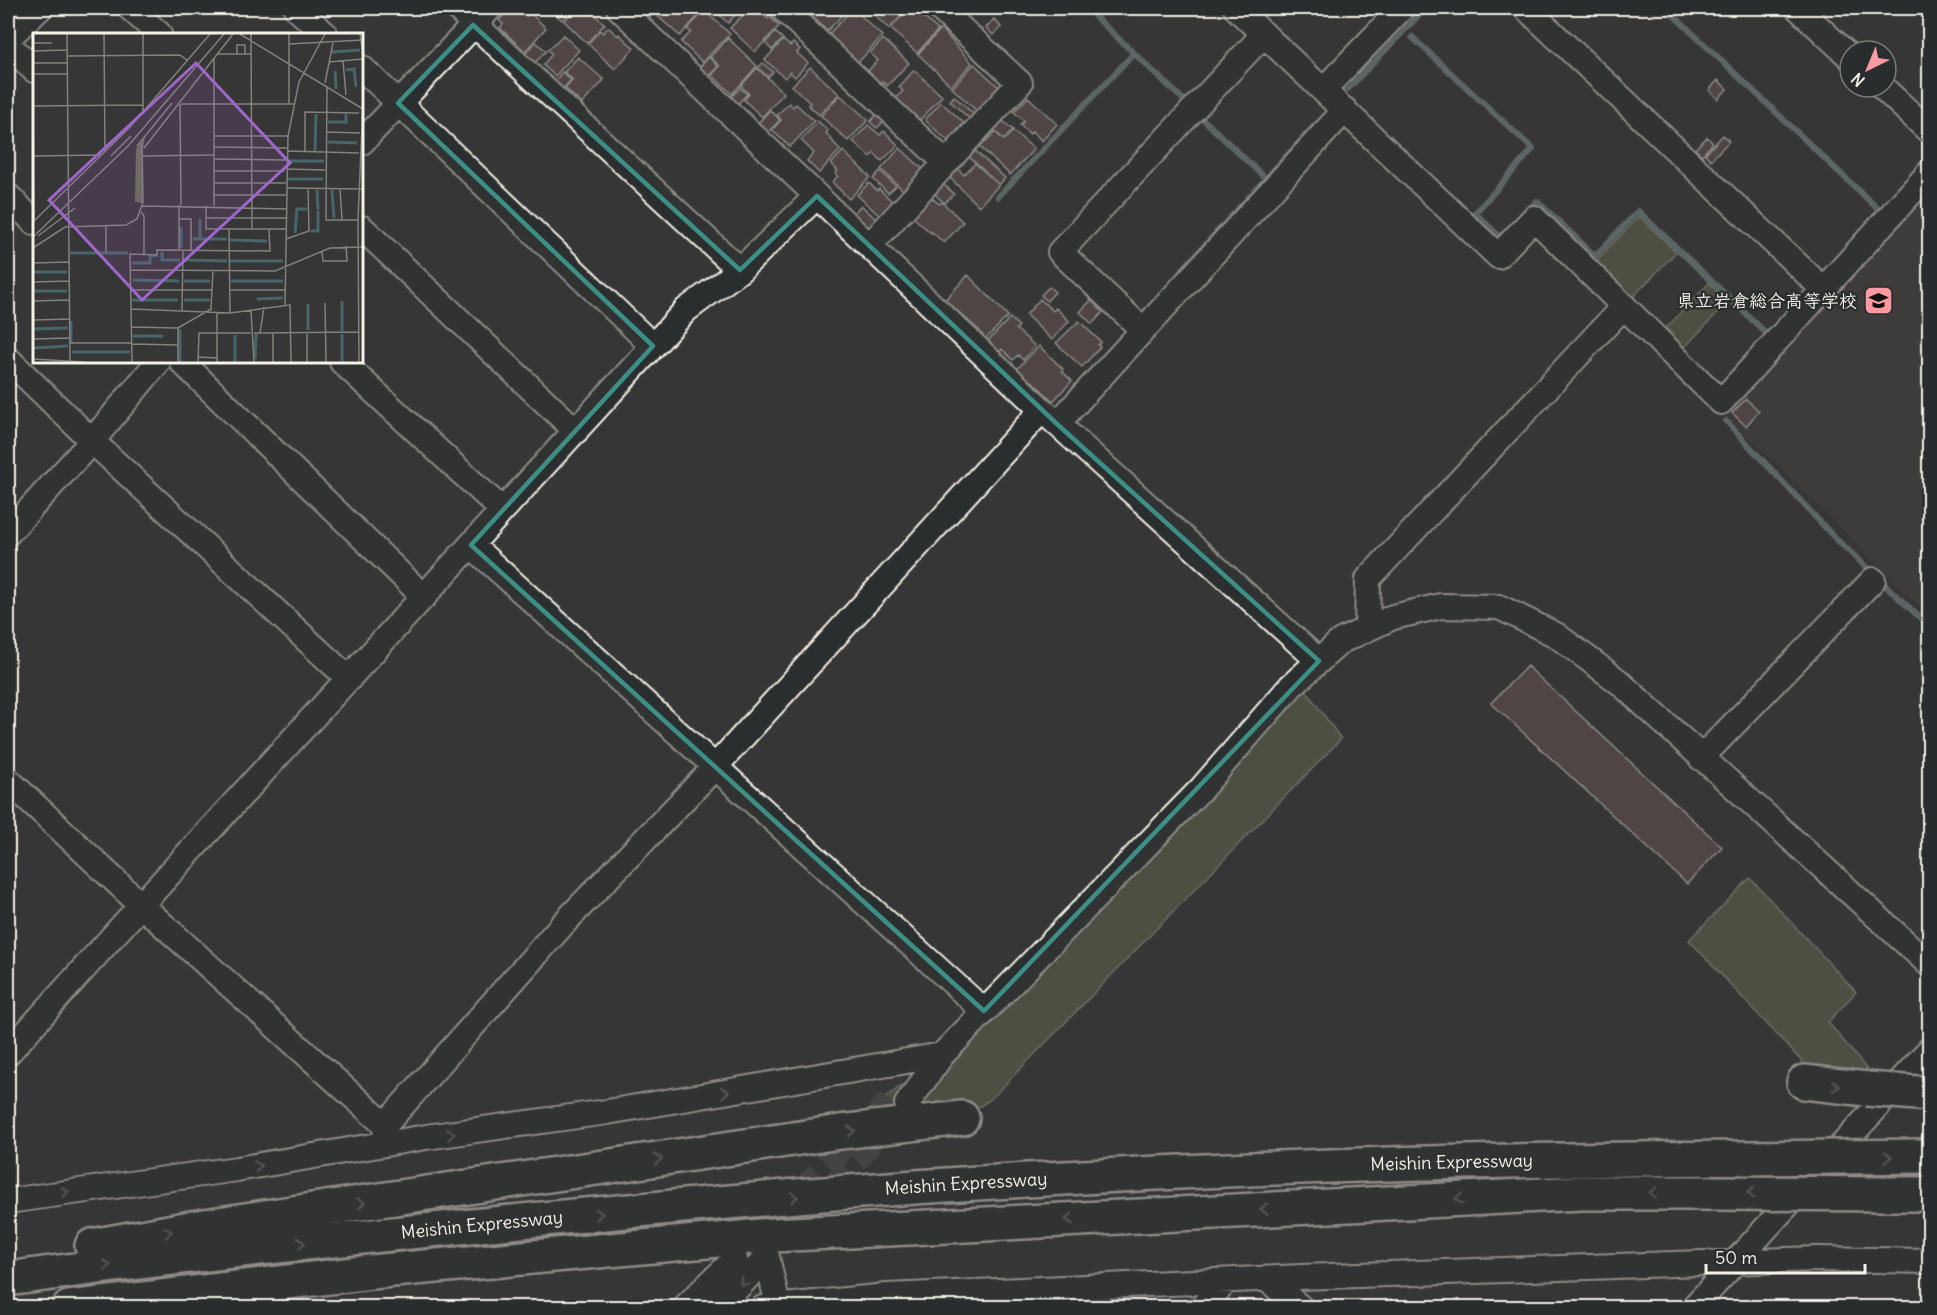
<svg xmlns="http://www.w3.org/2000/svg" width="1937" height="1315" viewBox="0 0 1937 1315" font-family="Delius,'Klee One',sans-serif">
  <rect width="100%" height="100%" fill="#373636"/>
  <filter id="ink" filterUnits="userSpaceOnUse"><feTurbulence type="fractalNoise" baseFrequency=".0167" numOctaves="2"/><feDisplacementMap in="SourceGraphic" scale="12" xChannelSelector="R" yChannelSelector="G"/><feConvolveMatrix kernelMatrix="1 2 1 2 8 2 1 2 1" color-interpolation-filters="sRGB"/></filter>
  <g filter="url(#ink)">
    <path fill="#474040" d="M 1929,188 L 1929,616 L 1725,414 Z"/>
    <path fill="#686d53" stroke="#aeaf9e" stroke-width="1.5" d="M 1639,216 L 1676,252 L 1633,297 L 1595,262 Z
      M 1709,283 L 1728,302 L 1683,349 L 1666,328 Z
      M 1298,679 L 1341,739 L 991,1099 L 962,1118 L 840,1132 L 942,1055 Z
      M 1750,878 L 1856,992 L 1828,1022 L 1869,1072 L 1806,1066 L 1689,940 Z"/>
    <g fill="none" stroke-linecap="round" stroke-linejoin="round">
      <path stroke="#8c9e9c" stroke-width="6" d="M 1086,8 L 1190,106
        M 1666,8 L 1878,209
        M 1412,37 L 1533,149 L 1475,213 L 1498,235 L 1504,235 L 1508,231
        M 1348,89 L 1426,8
        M 1205,121 L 1265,178
        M 998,197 L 1134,53
        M 1527,211 L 1537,201 L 1595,256 L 1638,211 L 1767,334
        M 1183,269 L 1316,124
        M 1726,421 L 1834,537 L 1930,627"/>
    </g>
    <path fill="#6b5956" stroke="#f4f1e8" stroke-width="1.5" d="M 511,8 L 518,8 L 527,16 L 530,13 L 546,28 L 525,51 L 500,28 L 503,24 L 499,20 Z
      M 548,8 L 573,8 L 562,20 Z
      M 577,8 L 587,8 L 605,24 L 587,43 L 564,21 Z
      M 647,8 L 659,8 L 647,21 L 641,15 Z
      M 660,8 L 689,8 L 698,16 L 680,36 L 654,13 Z
      M 708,8 L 742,8 L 728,23 L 713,9 L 711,11 Z
      M 750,8 L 755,8 L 768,19 L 770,17 L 779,26 L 755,52 L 730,28 Z
      M 816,8 L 849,8 L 827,31 L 810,14 Z
      M 853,8 L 882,36 L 856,65 L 826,37 Z
      M 867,8 L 909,8 L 889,29 Z
      M 910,8 L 913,8 L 938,30 L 917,53 L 890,28 Z
      M 705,11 L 730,34 L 702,62 L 681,42 L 691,32 L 687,29 Z
      M 994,19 L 1001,27 L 993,35 L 986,28 Z
      M 608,27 L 618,36 L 619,34 L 634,48 L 615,69 L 588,44 L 600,30 L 603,33 Z
      M 941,29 L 972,63 L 951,86 L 918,54 Z
      M 775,32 L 783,39 L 772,50 L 765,43 Z
      M 563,35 L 579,50 L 555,76 L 543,65 L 552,54 L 548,50 Z
      M 728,38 L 757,66 L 732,94 L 712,75 L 720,66 L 710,57 Z
      M 883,39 L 909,63 L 887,86 L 882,81 L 879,84 L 866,73 L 878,60 L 870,53 Z
      M 783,40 L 790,46 L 793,43 L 800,49 L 797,53 L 808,63 L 795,77 L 790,72 L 785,78 L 765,60 Z
      M 536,42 L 546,51 L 533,65 L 523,56 Z
      M 578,57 L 604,80 L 582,104 L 565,88 L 573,80 L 564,72 Z
      M 709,57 L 718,66 L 709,77 L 699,68 Z
      M 763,63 L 773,72 L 768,77 L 758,68 Z
      M 974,64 L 1002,90 L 980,114 L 952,88 Z
      M 810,67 L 839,94 L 819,115 L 808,105 L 810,103 L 792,86 Z
      M 757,68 L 784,93 L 762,117 L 744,100 L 749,94 L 741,86 Z
      M 914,70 L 942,96 L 920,120 L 896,98 L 903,91 L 899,87 Z
      M 562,72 L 571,80 L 562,90 L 554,82 Z
      M 1718,80 L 1727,89 L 1718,99 L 1709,90 Z
      M 740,88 L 747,94 L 737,105 L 730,98 Z
      M 840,95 L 868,120 L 848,141 L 821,116 Z
      M 954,96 L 979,119 L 974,123 L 950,101 Z
      M 1028,97 L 1057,124 L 1042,141 L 1032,131 L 1030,134 L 1020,125 L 1024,121 L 1014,112 Z
      M 941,102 L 964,123 L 948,141 L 925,120 Z
      M 789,103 L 793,107 L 796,104 L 814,121 L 790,147 L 772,130 L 781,120 L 777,115 Z
      M 770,110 L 780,120 L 767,133 L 757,124 Z
      M 880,111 L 887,118 L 877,128 L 870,122 Z
      M 1002,120 L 1013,130 L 1004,140 L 993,129 Z
      M 818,121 L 828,131 L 826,133 L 840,150 L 819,173 L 807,161 L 814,153 L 801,140 Z
      M 868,125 L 880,135 L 884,131 L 898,145 L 882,161 L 874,153 L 870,157 L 853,141 Z
      M 1013,131 L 1034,149 L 1010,175 L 980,147 L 995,132 L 1004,140 Z
      M 1723,135 L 1729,141 L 1711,160 L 1705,154 Z
      M 1707,137 L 1713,143 L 1702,155 L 1695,149 Z
      M 900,148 L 927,173 L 907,194 L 881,169 Z
      M 973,149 L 1005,178 L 999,185 L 967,155 Z
      M 843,151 L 870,177 L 849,199 L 832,182 L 838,176 L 835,173 L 838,171 L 831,164 Z
      M 975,163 L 999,185 L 979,206 L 948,176 L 956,167 L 964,175 Z
      M 880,171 L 896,186 L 888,193 L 873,179 Z
      M 941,182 L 954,194 L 944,203 L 935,194 L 938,190 L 935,188 Z
      M 869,183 L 877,191 L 879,189 L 895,204 L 882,218 L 857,195 Z
      M 930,196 L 939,204 L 942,202 L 963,222 L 944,243 L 932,232 L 931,233 L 912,216 Z
      M 861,205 L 879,222 L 871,230 L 853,214 Z
      M 968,275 L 1008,316 L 984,341 L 977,334 L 980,331 L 945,300 Z
      M 1049,287 L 1055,292 L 1047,301 L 1041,295 Z
      M 1040,299 L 1053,311 L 1056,308 L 1069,321 L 1052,340 L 1026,315 Z
      M 1091,300 L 1103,312 L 1092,324 L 1080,312 Z
      M 1010,318 L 1019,326 L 1016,329 L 1035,346 L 1023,360 L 1018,355 L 1013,360 L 1002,349 L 998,354 L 986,343 Z
      M 1079,321 L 1101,342 L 1098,345 L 1100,347 L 1082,367 L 1056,343 Z
      M 1039,346 L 1063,369 L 1062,371 L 1072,381 L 1053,401 L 1032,381 L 1030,383 L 1016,370 Z
      M 1746,399 L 1759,411 L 1746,426 L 1732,413 Z
      M 1527,666 L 1722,847 L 1687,884 L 1491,703 Z"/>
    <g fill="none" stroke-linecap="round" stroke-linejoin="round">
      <path stroke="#535251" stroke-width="24" stroke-dasharray="24 12" stroke-linecap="butt" d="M 783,1240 L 885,1128
        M 752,1242 L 889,1101"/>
      <defs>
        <path id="minor" d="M 130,8 L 159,34
          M 296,8 L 325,34
          M 457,8 L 740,270
          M 619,8 L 1042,410 L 1319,661
          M 782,8 L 946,163
          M 1236,8 L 1498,256 L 1534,218 L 1721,402 L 1930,172
          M 1526,8 L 1823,289
          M 1798,8 L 1850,57
          M 8,38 L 40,8
          M 8,44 L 34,70
          M 362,68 L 653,346
          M 1882,87 L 1930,132
          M 1323,90 L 1402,8
          M 362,142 L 490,8
          M 8,196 L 34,222
          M 362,228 L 576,431
          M 869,246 L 1020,83 L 939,8
          M 1143,330 L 1060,252 L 1264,34
          M 8,359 L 92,441 L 349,679
          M 182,362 L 424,597
          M 342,362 L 502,510
          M 1057,424 L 1345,110
          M 8,533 L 92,441 L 158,362
          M 471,545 L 984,1011
          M 1367,629 L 1368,579 L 1624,306
          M 1701,758 L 1873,580
          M 8,780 L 141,905 L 385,1125
          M 8,1053 L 141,905 L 686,310 L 740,270 L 817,196
          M 907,1104 L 942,1055 L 1202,788 L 1291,686 L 1341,641 L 1393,617 L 1441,606 L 1499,607 L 1556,635 L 1618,681 L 1930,965
          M 386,1144 L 385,1125 L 563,924 L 714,768 L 1042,410
          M 8,1201 L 237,1169 L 426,1137 L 607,1112 L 942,1055
          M 767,1257 L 778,1306
          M 1267,1279 L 1301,1308
          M 684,1308 L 735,1259
          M 718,1308 L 767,1257
          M 763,1308 L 887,1296 L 1301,1277 L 1817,1259 L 1930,1261
          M 1202,1308 L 1226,1281
          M 1693,1308 L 1930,1049"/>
        <g id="highway">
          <path d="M 1804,1082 L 1867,1089"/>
          <path d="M 1893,1194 L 1930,1194"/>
          <path d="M 92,1246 L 191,1228 L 840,1132 L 962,1118"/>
          <path id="s1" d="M 8,1279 C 196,1253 384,1234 574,1216 C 725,1202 876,1188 1028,1180 C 1267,1166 1506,1159 1746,1158"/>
          <path d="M 69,1308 L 371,1272 L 773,1235 L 1581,1193 L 1712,1193"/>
        </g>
      </defs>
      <use href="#minor" stroke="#f4f1e8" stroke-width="28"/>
      <use href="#highway" stroke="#f4f1e8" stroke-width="38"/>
      <use href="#minor" stroke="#2a2d2e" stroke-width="24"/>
      <use href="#highway" stroke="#2a2d2e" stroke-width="33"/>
      <defs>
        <path id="highway-bridge" d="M 1867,1089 L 1930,1094
          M 1746,1158 L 1922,1156
          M 1712,1193 L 1893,1194"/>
      </defs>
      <use href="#highway-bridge" stroke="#f4f1e8" stroke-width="38" stroke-linecap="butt"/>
      <use href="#highway-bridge" stroke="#2a2d2e" stroke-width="33"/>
    </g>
    <defs><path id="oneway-chevron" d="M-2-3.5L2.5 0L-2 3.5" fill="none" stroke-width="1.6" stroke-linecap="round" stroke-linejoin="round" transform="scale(1.5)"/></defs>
    <g stroke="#71726f">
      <use href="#oneway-chevron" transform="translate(1836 1086) rotate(6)"/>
      <use href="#oneway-chevron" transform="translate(725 1092) rotate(-9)"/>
      <use href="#oneway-chevron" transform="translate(851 1131) rotate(-7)"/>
      <use href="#oneway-chevron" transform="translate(451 1134) rotate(-8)"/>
      <use href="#oneway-chevron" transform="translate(1888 1157)"/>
      <use href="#oneway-chevron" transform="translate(658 1159) rotate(-8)"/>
      <use href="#oneway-chevron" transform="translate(258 1166) rotate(-10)"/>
      <use href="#oneway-chevron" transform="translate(65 1192) rotate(-9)"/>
      <use href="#oneway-chevron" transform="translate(1653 1193) rotate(-180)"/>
      <use href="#oneway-chevron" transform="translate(1751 1193) rotate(-180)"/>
      <use href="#oneway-chevron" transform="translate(794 1197) rotate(-4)"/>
      <use href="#oneway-chevron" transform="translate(1459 1199) rotate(177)"/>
      <use href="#oneway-chevron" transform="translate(361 1203) rotate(-8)"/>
      <use href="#oneway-chevron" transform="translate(1264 1209) rotate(177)"/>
      <use href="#oneway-chevron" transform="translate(599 1214) rotate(-5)"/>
      <use href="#oneway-chevron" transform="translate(1069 1219) rotate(177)"/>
      <use href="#oneway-chevron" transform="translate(168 1232) rotate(-10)"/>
      <use href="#oneway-chevron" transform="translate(301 1243) rotate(-6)"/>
      <use href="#oneway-chevron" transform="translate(107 1265) rotate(-8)"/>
      <use href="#oneway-chevron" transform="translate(743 1282) rotate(135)"/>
    </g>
  </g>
  <path d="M0 0H1937V1315H0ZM 473,25 L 740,270 L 817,196 L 1057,424 L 1319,661 L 984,1011 L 471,545 L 653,346 L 398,103 Z" fill="#373636" fill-opacity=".55" fill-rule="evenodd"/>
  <path fill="none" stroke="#3d8f86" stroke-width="4.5" stroke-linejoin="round" d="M 473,25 L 740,270 L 817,196 L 1057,424 L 1319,661 L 984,1011 L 471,545 L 653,346 L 398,103 Z"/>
  <defs>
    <symbol id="school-square" viewBox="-11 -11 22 22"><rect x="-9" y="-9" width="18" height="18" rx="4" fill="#ff9aa2" stroke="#2a2d2e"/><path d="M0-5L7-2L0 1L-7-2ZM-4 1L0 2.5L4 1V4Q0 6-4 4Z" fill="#111"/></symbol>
  </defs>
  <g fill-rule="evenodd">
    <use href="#school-square" x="1862" y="284" width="33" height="33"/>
  </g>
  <g text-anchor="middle" stroke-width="4.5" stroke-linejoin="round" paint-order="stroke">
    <g font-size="18" font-weight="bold" fill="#f4f1e8" stroke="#2a2d2e" text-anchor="end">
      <text x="1857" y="307">県立岩倉総合高等学校</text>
    </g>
    <g font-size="18" fill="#f4f1e8" stroke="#2a2d2e">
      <text dy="6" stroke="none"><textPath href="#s1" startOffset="1449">Meishin Expressway</textPath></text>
      <text dy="6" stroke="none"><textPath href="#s1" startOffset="963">Meishin Expressway</textPath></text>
      <text dy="6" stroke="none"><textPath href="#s1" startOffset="477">Meishin Expressway</textPath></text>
    </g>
  </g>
  <g transform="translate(33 33)">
    <rect width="330" height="330" fill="#373636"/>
    <path d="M 112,103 L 110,116 L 110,170 L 102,169 L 103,116 Z" fill="#686d53"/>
    <path fill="none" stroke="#476669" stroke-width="3" d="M 299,19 L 327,17M 313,37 L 321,36 L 323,54M 302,38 L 303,56M 295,89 L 313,89 L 313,81M 295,109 L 324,110M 282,118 L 283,81M 256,128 L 291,128M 255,146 L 290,146M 284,157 L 285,177M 299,157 L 301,185M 148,194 L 148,215M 278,198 L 285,198 L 285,178M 262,200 L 264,176 L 274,176M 160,206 L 194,206M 167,206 L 167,186M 197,207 L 234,208M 129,219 L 129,227 L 147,227M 37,220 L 95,220M 150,227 L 194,228M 197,228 L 250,228M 99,230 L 117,230 L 117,223 L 125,222M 0,239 L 34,239M 100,247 L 146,248M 151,248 L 177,248M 198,248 L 250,248M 0,258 L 34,258M 224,266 L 250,265M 99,267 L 145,267M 151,267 L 177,267M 309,268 L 309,298M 275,271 L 275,297M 38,288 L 38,309M 0,296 L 35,295M 309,301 L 309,329M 202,302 L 202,329M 100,303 L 130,303M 0,315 L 35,313M 39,319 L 97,319M 222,326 L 223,301M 147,329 L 147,296"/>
    <path fill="none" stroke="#83817d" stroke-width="1.5" d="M 34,1 L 37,329M 71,1 L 72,119M 110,1 L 110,78M 207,1 L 330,76M 218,1 L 219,196M 256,1 L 256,71M 327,1 L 330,23M 0,10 L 0,44M 0,10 L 19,10M 256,11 L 330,7M 1,18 L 34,17M 185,21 L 218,21M 204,21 L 204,12 L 212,12 L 212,21M 34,23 L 147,22 L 155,28M 310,28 L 313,62M 296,29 L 330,26M 0,30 L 34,30M 0,41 L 34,41M 292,50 L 300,10M 294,53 L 293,187 L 325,187M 0,70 L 1,188M 147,71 L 148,172M 148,71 L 262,71M 1,73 L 110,72M 293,99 L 327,100M 182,103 L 255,103M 104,113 L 139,70M 182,114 L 254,115M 111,115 L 200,1M 254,118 L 326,120M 272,119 L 272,79 L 326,80M 0,123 L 68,122M 78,123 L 98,103M 110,123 L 182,122M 182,126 L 254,127M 253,136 L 292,137M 182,138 L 252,138M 182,150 L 253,150M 253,155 L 330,156M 307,156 L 309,187M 181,162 L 253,162M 146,172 L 146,217M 109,173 L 253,176M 173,173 L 173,196 L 253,196M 181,173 L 181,26M 108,179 L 111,183 L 111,222M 173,185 L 253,185M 146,186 L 158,186 L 158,217M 0,189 L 97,94 L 177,1M 196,196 L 197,280M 5,203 L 42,175M 0,204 L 95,113 L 191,1M 253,206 L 276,198 L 275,155M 0,215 L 32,194 L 93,192 L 104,186 L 110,169 L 109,110M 289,218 L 290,228 L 314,228 L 313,213M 73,219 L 73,193M 0,230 L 36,229M 97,237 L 242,238 L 297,215 L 330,214M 0,249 L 36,248M 98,257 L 179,257M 196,257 L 252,257M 0,268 L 36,267M 292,270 L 293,329M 252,272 L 255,103 L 266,49 L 292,1M 98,276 L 197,280 L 257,272 L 258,329M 149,277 L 150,217M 218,277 L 221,329M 184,280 L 184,329M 0,287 L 37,286M 98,294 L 145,295 L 178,276 L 180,238M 145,295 L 145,329M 221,300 L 227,300 L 231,274M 227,300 L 326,299M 240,300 L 240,329M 274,300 L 274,329M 0,306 L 37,305M 37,310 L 98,310M 99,311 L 145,312M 165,324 L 184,325M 0,326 L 51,329M 99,329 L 97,221 L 124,222 L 124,217 L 237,218 L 236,196M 165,329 L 166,300 L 218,300M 326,329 L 325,187 L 330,69"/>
    <path fill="#9f67cb" fill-opacity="0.15" stroke="#9f67cb" stroke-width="3" d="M 163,30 L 257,130 L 109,267 L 16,167 Z"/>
    <rect width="330" height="330" fill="none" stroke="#f4f1e8" stroke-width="3"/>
  </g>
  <rect width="1937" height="1315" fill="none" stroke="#2a2d2e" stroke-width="30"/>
  <rect x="15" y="15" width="1907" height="1285" fill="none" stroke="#f4f1e8" stroke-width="2" filter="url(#ink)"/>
  <g transform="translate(1868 69) rotate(223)"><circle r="28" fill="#2a2d2e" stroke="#7b7b78" stroke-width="1.5"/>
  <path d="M0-4.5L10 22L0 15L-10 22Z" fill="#ff9aa2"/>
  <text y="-9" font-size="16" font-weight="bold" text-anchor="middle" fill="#f4f1e8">N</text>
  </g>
  <path d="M1706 1264v9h159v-9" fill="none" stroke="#f4f1e8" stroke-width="3"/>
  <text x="1715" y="1264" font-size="18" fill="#f4f1e8" stroke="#2a2d2e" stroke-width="4.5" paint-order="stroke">50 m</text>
</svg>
